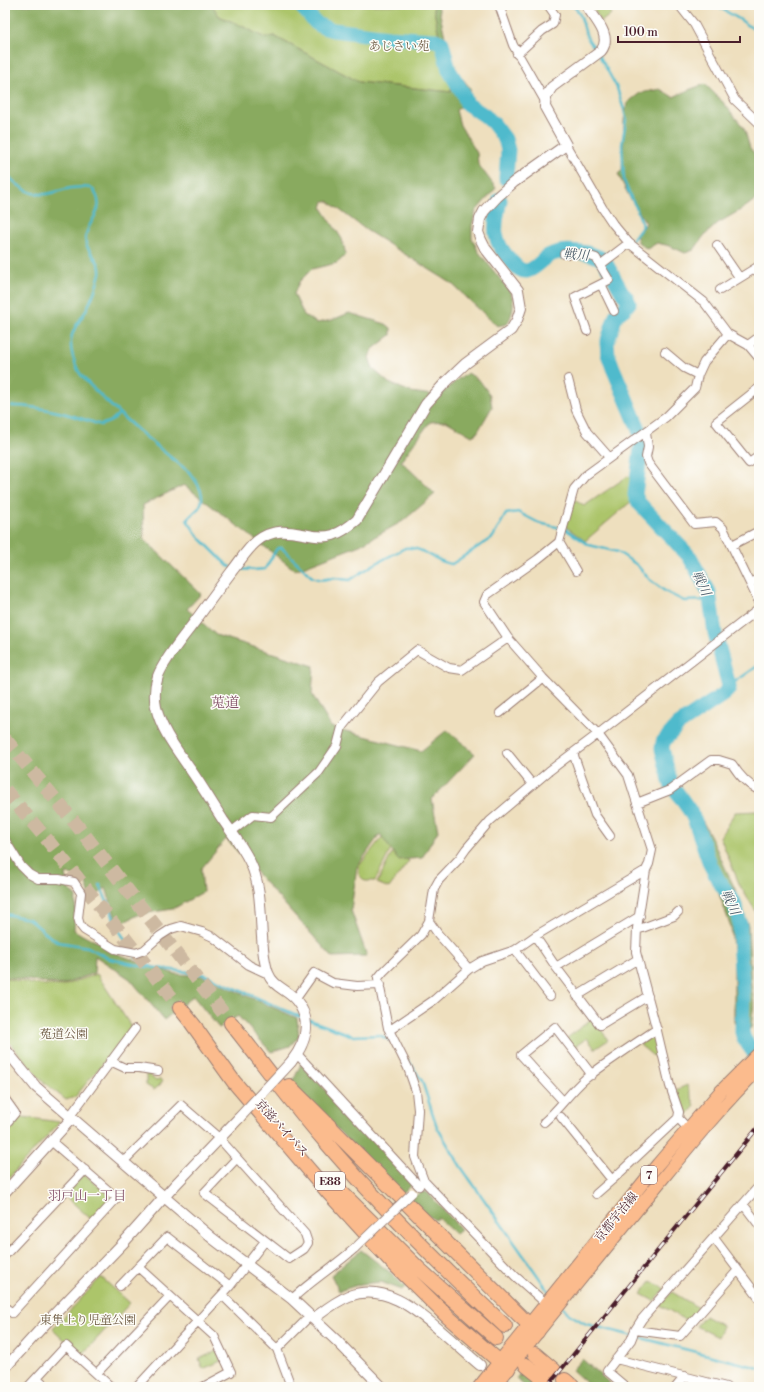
<svg xmlns="http://www.w3.org/2000/svg" width="764" height="1392" viewBox="0 0 764 1392" font-family="'Libre Bodoni','Noto Serif JP',serif">
  <rect width="100%" height="100%" fill="#fdfcf7"/>
  <filter id="ink" filterUnits="userSpaceOnUse"><feTurbulence type="fractalNoise" baseFrequency=".025" numOctaves="2"/><feDisplacementMap in="SourceGraphic" scale="8" xChannelSelector="R" yChannelSelector="G"/><feConvolveMatrix kernelMatrix="1 2 1 2 8 2 1 2 1" color-interpolation-filters="sRGB"/></filter>
  <filter id="wash" filterUnits="userSpaceOnUse"><feTurbulence type="fractalNoise" baseFrequency=".012" numOctaves="4" result="noise"/><feDisplacementMap in="SourceGraphic" scale="16" xChannelSelector="R" yChannelSelector="G"/><feGaussianBlur stdDeviation="0.9" result="paint"/><feColorMatrix in="noise" values="0 0 0 0 0 0 0 0 0 0 0 0 0 0 0 0 0 1.4 0 .05"/><feComposite in="paint" operator="in"/></filter>
  <g filter="url(#wash)">
    <rect width="100%" height="100%" fill="#eedfbe"/>
    <path fill="#acc56a" stroke="#7b724a" d="M 212,5 L 433,5 L 446,71 L 452,79 L 451,92 L 359,82 L 274,36 L 265,38 L 242,26 L 219,16 Z
      M 592,5 L 605,5 L 611,14 L 601,22 Z
      M 628,476 L 634,479 L 634,499 L 585,541 L 565,526 L 573,499 L 584,506 Z
      M 759,811 L 759,927 L 755,910 L 740,886 L 720,837 L 735,812 Z
      M 383,836 L 391,849 L 375,881 L 365,881 L 359,875 L 359,866 Z
      M 394,849 L 409,861 L 389,888 L 377,883 Z
      M 97,974 L 132,1028 L 75,1097 L 66,1100 L 42,1081 L 5,1037 L 5,978 L 34,984 L 63,986 Z
      M 591,1019 L 598,1029 L 600,1028 L 608,1040 L 595,1049 L 587,1038 L 573,1048 L 566,1039 Z
      M 652,1034 L 656,1038 L 664,1065 L 640,1045 Z
      M 146,1072 L 150,1074 L 150,1076 L 155,1080 L 160,1079 L 162,1081 L 160,1085 L 154,1090 L 146,1085 Z
      M 687,1085 L 695,1106 L 686,1116 L 676,1090 Z
      M 15,1116 L 60,1122 L 5,1182 L 5,1129 Z
      M 84,1174 L 114,1199 L 93,1221 L 64,1195 Z
      M 101,1277 L 130,1303 L 81,1356 L 53,1329 Z
      M 651,1281 L 665,1289 L 654,1301 L 641,1294 Z
      M 672,1292 L 702,1310 L 691,1323 L 660,1305 Z
      M 705,1316 L 723,1326 L 718,1337 L 696,1326 Z
      M 217,1351 L 221,1361 L 203,1369 L 199,1359 Z"/>
    <path fill="#89aa5e" stroke="#6a6444" d="M 5,5 L 212,5 L 219,16 L 242,26 L 265,38 L 274,36 L 359,82 L 451,92 L 452,79 L 446,71 L 433,5 L 438,5 L 451,64 L 470,88 L 471,101 L 456,110 L 460,125 L 477,153 L 478,164 L 496,188 L 476,211 L 472,225 L 472,238 L 478,251 L 511,293 C 515,304 513,314 507,324 L 497,326 L 451,283 L 366,230 L 328,201 L 324,201 L 322,208 L 342,239 L 346,255 L 337,263 L 312,269 L 299,282 L 294,294 L 304,315 L 317,323 L 332,320 L 349,313 L 386,324 L 391,328 L 391,335 L 373,349 L 369,357 L 373,369 L 389,383 L 411,392 L 439,396 L 458,379 L 468,373 L 480,381 L 490,395 L 492,407 L 477,433 L 472,436 L 446,421 L 430,422 L 401,461 L 435,494 L 403,521 L 360,545 L 295,570 L 184,485 L 143,505 L 144,539 L 201,594 L 187,609 L 216,635 L 314,666 L 312,694 L 331,727 L 421,751 L 447,730 L 475,754 L 432,799 L 438,831 L 422,858 L 398,860 L 380,834 L 357,867 L 351,910 L 367,956 L 332,957 L 226,839 L 201,869 L 203,892 L 173,909 L 140,914 L 118,925 L 106,888 L 91,900 L 84,876 L 66,874 L 68,888 L 76,897 L 74,930 L 84,936 L 104,945 L 120,955 L 175,974 L 202,976 L 297,1018 L 299,1036 L 290,1046 L 271,1052 L 238,1016 L 219,1028 L 193,996 L 164,1020 L 130,979 L 95,956 L 94,973 L 63,985 L 5,977 Z
      M 705,84 L 722,101 L 744,128 L 750,148 L 759,159 L 759,197 L 744,208 L 718,223 L 703,237 L 694,250 L 685,253 L 670,246 L 657,243 L 647,249 L 638,242 L 636,234 L 643,228 L 646,223 L 630,198 L 618,174 L 622,170 L 624,120 L 627,103 L 640,93 L 660,89 L 673,97 L 691,89 Z
      M 690,815 L 702,820 L 711,837 L 735,889 L 748,925 L 751,984 L 754,1004 L 751,1028 L 744,1032 L 738,1028 L 734,1022 L 734,960 L 731,927 L 718,891 L 697,846 L 689,823 Z
      M 301,1064 L 413,1183 L 401,1195 L 292,1083 Z
      M 422,1192 L 427,1192 L 461,1229 L 455,1234 L 438,1218 L 435,1220 L 418,1209 L 409,1200 Z
      M 361,1250 L 391,1273 L 405,1287 L 402,1290 L 381,1282 L 361,1284 L 339,1291 L 331,1275 Z
      M 582,1359 L 614,1387 L 591,1387 L 572,1370 Z
      M 521,1372 L 539,1387 L 526,1387 L 516,1379 Z"/>
    <g fill="none" stroke-linecap="round" stroke-linejoin="round">
      <path stroke="#50bacc" stroke-width="2.5" d="M 572,5 C 583,13 582,25 587,37 C 589,42 593,46 597,50
        M 715,5 L 739,19 L 759,33
        M 699,8 L 712,5
        M 599,55 L 617,88 L 624,110 L 626,119 L 622,145 L 624,181 L 631,198 L 636,207 L 643,226 L 632,240
        M 5,173 C 44,214 52,182 92,188 C 108,209 90,217 86,235 C 82,251 102,258 100,273 C 97,286 92,299 86,310 C 81,320 72,328 71,340 C 70,351 74,362 79,372 C 85,381 94,389 102,397 C 129,424 159,448 189,472 C 197,482 208,496 198,509 C 194,513 190,515 187,520 L 198,536 L 228,566 L 231,567
        M 12,406 C 43,406 72,415 101,425 L 111,421 L 119,414
        M 565,529 L 589,545 L 618,552 L 637,565 L 650,580 L 666,592 L 684,601 L 711,600
        M 238,569 L 254,570 L 265,569 L 276,550 L 278,548 L 282,548 L 312,577 C 320,581 326,579 334,578 C 339,578 345,580 350,580 L 373,565 L 405,548 C 421,545 437,563 452,564 L 493,537 L 506,514 L 518,512 L 539,523 L 561,528
        M 729,686 L 759,665
        M 100,885 L 118,928 L 131,950
        M 5,914 L 29,919 L 49,936 L 58,942 L 88,947 L 110,959 L 142,966 L 203,974 L 301,1017
        M 134,956 L 151,966
        M 307,1019 L 353,1036 L 379,1035 L 392,1041
        M 408,1060 L 422,1081 L 437,1127 L 461,1167 L 550,1293
        M 563,1307 L 569,1314 L 586,1324 L 759,1368"/>
      <path stroke="#50bacc" stroke-width="15" d="M 300,5 L 316,23 L 323,27 L 333,30 L 389,37 L 435,40 L 442,43 L 449,70 L 463,93 L 467,104 L 484,115 L 493,123 L 505,139 L 508,150 L 506,178
        M 500,200 C 494,227 491,241 512,262 C 516,266 520,272 527,271 C 536,269 542,259 550,255 C 563,248 595,251 605,262 L 623,294 L 627,298 L 629,303 L 624,309 L 616,315 L 607,343 L 608,354 L 613,368 L 638,427 L 642,441 L 635,495 L 639,503 L 689,556 L 709,592 L 715,633 L 729,686 L 729,689 L 724,694 L 678,725 L 663,742 L 662,749 L 671,784 L 690,811 L 695,821 L 710,864 L 718,880 L 734,902 L 740,924 L 740,954 L 743,994 L 742,1032 L 744,1039 L 759,1060"/>
    </g>
  </g>
  <g filter="url(#ink)">
    <g fill="none" stroke-linecap="round" stroke-linejoin="round">
      <path stroke="#cdb9a1" stroke-width="14" stroke-dasharray="14 7" stroke-linecap="butt" d="M 5,739 L 76,824 L 231,1023
        M 5,790 L 49,842 L 180,1008"/>
      <defs>
        <path id="minor" d="M 499,5 L 513,45 L 545,101
          M 679,5 L 694,24 L 735,100 L 759,123
          M 517,54 L 542,31 L 553,24 L 555,15 L 548,5
          M 566,145 L 603,209 L 613,224 L 629,243 L 704,302 L 728,334 L 748,345 L 759,358
          M 717,245 L 739,277
          M 564,254 L 584,254 L 596,258 L 600,265
          M 601,284 L 614,311
          M 720,290 L 759,266
          M 587,331 L 575,297 L 609,280 L 600,265 L 629,243
          M 748,345 L 759,337
          M 665,352 L 684,368 L 698,375
          M 568,379 L 576,410 L 587,432 L 609,457
          M 759,388 L 716,422 L 749,463 L 759,456
          M 646,433 L 648,447 L 646,457 L 648,463 L 694,524 L 716,522 L 723,528 L 759,602
          M 559,542 L 576,571
          M 732,545 L 759,531
          M 751,583 L 759,578
          M 500,713 L 543,678
          M 507,753 L 532,784
          M 573,753 L 595,815 L 610,836
          M 637,803 L 670,790 L 711,760 L 719,760 L 732,764 C 739,775 747,785 759,790
          M 231,832 L 253,815 L 271,817 L 319,772 L 337,746 L 342,727 L 378,682 L 417,650 L 449,668 L 462,670 L 508,638
          M 5,840 L 21,866 L 29,874 L 38,879 L 59,879 L 74,882 L 81,893 L 78,918 L 80,925 L 84,930 L 115,949 L 136,953 L 144,950 L 160,936 L 171,929 L 181,926 L 202,932 L 213,937 L 249,965 L 268,974
          M 429,921 L 438,934 L 469,969
          M 637,930 L 674,916 L 678,912
          M 535,936 L 556,967 L 600,1025 L 648,996
          M 515,950 L 550,996
          M 556,967 L 640,916
          M 577,996 L 638,959
          M 295,1000 L 314,973 L 333,983 L 357,986 L 380,985
          M 388,1028 L 393,1028 L 434,1000 L 469,969 L 482,961 L 515,950 L 535,936 L 646,870
          M 297,1054 L 419,1186
          M 110,1061 L 125,1068 L 139,1068 L 158,1071
          M 5,1099 L 15,1113 L 5,1125
          M 563,1101 L 521,1055 L 555,1027 L 592,1075
          M 70,1116 L 135,1029
          M 561,1117 L 612,1180
          M 544,1122 C 559,1109 570,1092 585,1079 C 608,1061 633,1045 657,1029
          M 691,1132 L 678,1118 L 679,1112 L 670,1086 L 657,1031 L 636,952 L 637,928 L 646,870 L 649,864 L 652,850 L 628,775 L 598,734 L 543,678 L 508,638 L 484,602 L 487,595 L 538,559 L 559,542 L 574,489 L 586,475 L 666,417 L 695,388 L 698,375 L 704,362 L 728,334
          M 124,1161 L 181,1105 L 219,1138 L 305,1234 L 308,1243 L 304,1249 L 289,1259 L 204,1193 L 237,1158
          M 596,1194 L 612,1180 L 678,1118
          M 743,1204 L 759,1225
          M 714,1238 L 759,1298
          M 5,1255 L 85,1170
          M 138,1267 L 214,1336 L 231,1372 L 203,1387
          M 120,1286 L 167,1237 L 230,1286
          M 222,1295 L 277,1349 L 289,1381 L 292,1387
          M 292,1299 C 312,1280 335,1266 355,1248
          M 5,1307 L 12,1313 L 117,1198 L 51,1141
          M 550,1307 L 515,1276 L 424,1181 L 415,1157 L 418,1110 L 416,1091 L 408,1068 L 388,1028 L 378,978 L 383,972 L 421,935 L 429,921 L 434,889 L 439,880 L 459,859 L 466,849 L 490,821 L 549,771 L 598,734 L 759,609
          M 635,1330 L 680,1336 L 738,1270
          M 277,1349 L 310,1316
          M 616,1359 L 726,1387
          M 97,1373 L 170,1296
          M 37,1378 L 47,1387
          M 28,1387 L 66,1346 L 111,1387
          M 137,1387 L 230,1286 L 265,1241
          M 626,1387 L 607,1371 L 631,1340 L 635,1330 L 642,1319 L 759,1186
          M 676,1387 L 685,1376"/>
        <path id="tertiary" d="M 5,1049 L 36,1087 L 212,1238 L 292,1299 L 337,1341 L 382,1387
          M 291,1062 C 306,1043 313,1021 296,1000 C 288,990 273,987 268,973 C 266,968 265,962 264,956 C 259,925 264,891 250,862 C 243,847 232,833 223,820 C 212,803 202,786 190,769 C 177,750 161,730 156,707 C 154,697 155,685 158,676 C 165,658 185,635 196,620 C 208,603 220,587 232,571 C 240,561 247,549 257,541 C 283,520 309,542 333,535 C 342,532 350,526 357,520 L 426,404 L 445,383 L 465,364 L 511,330 L 517,320 L 521,308 L 518,290 L 485,248 L 481,240 L 478,232 L 480,219 L 484,211 L 497,197 L 514,182 L 566,145 L 545,107 C 545,98 547,94 552,87 L 601,51 C 613,36 594,18 586,5
          M 5,1192 L 72,1118
          M 313,1319 C 325,1310 336,1301 349,1296 C 385,1283 415,1309 441,1331 C 454,1342 467,1354 480,1365
          M 5,1368 L 47,1322 L 125,1241 L 174,1186 L 239,1118
          M 508,1386 L 510,1387"/>
        <path id="primary" d="M 479,1387 L 658,1164 L 719,1093 L 759,1053
          M 494,1387 C 542,1326 591,1266 640,1206 C 679,1159 716,1111 759,1069"/>
        <path id="motorway" d="M 180,1008 L 196,1028
          M 191,1022 L 234,1082 L 328,1192 L 391,1261 L 448,1317 L 508,1369
          M 231,1023 C 262,1062 291,1102 324,1140 C 380,1206 442,1267 505,1326
          M 289,1086 L 521,1317 L 537,1332
          M 331,1182 L 419,1269 L 496,1338
          M 535,1354 L 554,1370
          M 526,1365 L 546,1381
          M 565,1380 L 573,1387"/>
      </defs>
      <use href="#minor" stroke="#9c7f74" stroke-width="10"/>
      <use href="#tertiary" stroke="#9c7f74" stroke-width="12"/>
      <use href="#primary" stroke="#9c7f74" stroke-width="14"/>
      <use href="#motorway" stroke="#9c7f74" stroke-width="16"/>
      <use href="#minor" stroke="#fff" stroke-width="8"/>
      <use href="#tertiary" stroke="#fff" stroke-width="10"/>
      <use href="#primary" stroke="#fbbb8d" stroke-width="12"/>
      <use href="#motorway" stroke="#fbbb8d" stroke-width="14"/>
      <defs>
        <path id="rail" d="M 547,1387 L 759,1126"/>
      </defs>
      <use href="#rail" stroke="#4a1f2b" stroke-width="4"/>
      <use href="#rail" stroke="#fdfcf7" stroke-width="2.5" stroke-dasharray="8" stroke-linecap="butt"/>
      <defs>
        <path id="minor-bridge" d="M 355,1248 L 412,1193"/>
        <path id="tertiary-bridge" d="M 239,1118 L 291,1062"/>
      </defs>
      <use href="#minor-bridge" stroke="#9c7f74" stroke-width="10" stroke-linecap="butt"/>
      <use href="#tertiary-bridge" stroke="#9c7f74" stroke-width="12" stroke-linecap="butt"/>
      <use href="#minor-bridge" stroke="#fff" stroke-width="8"/>
      <use href="#tertiary-bridge" stroke="#fff" stroke-width="10"/>
    </g>
  </g>
  <g text-anchor="middle" stroke-width="3" stroke-linejoin="round" paint-order="stroke">
    <g fill="#fdfcf7" stroke="#806168" stroke-width="1">
      <rect x="641" y="1166" width="16" height="18" rx="3"/>
      <rect x="315" y="1172" width="30" height="18" rx="3"/>
    </g>
    <g font-size="11" font-weight="bold" fill="#4a1f2b">
      <text x="649" y="1179">7</text>
      <text x="330" y="1185">E88</text>
    </g>
    <g font-size="12" fill="#6c5941" stroke="#fdfcf7">
      <text x="399" y="50">あじさい苑</text>
      <text x="64" y="1038">菟道公園</text>
      <text x="88" y="1324">東隼上り児童公園</text>
    </g>
    <g font-size="12" fill="#4a1f2b" stroke="#fdfcf7">
      <text transform="translate(282 1128) rotate(48)" y="4">京滋バイパス</text>
      <text transform="translate(616 1217) rotate(-51)" y="4">京都宇治線</text>
    </g>
    <g font-size="13" font-style="italic" fill="#4c5d6b" stroke="#fdfcf7">
      <text transform="translate(576 254) rotate(4)" y="5">戦川</text>
      <text transform="translate(702 583) rotate(65)" y="5">戦川</text>
      <text transform="translate(731 902) rotate(65)" y="5">戦川</text>
    </g>
    <g font-size="13" fill="#835068" stroke="#fdfcf7">
      <text x="87" y="1200">羽戸山一丁目</text>
    </g>
    <g font-size="14" fill="#835068" stroke="#fdfcf7">
      <text x="225" y="707">莵道</text>
    </g>
  </g>
  <rect width="764" height="1392" fill="none" stroke="#fdfcf7" stroke-width="20"/>
  <path d="M618 36v6h122v-6" fill="none" stroke="#4a1f2b" stroke-width="2"/>
  <text x="624" y="36" font-size="12" fill="#4a1f2b" stroke="#fdfcf7" stroke-width="3" paint-order="stroke">100 m</text>
</svg>
